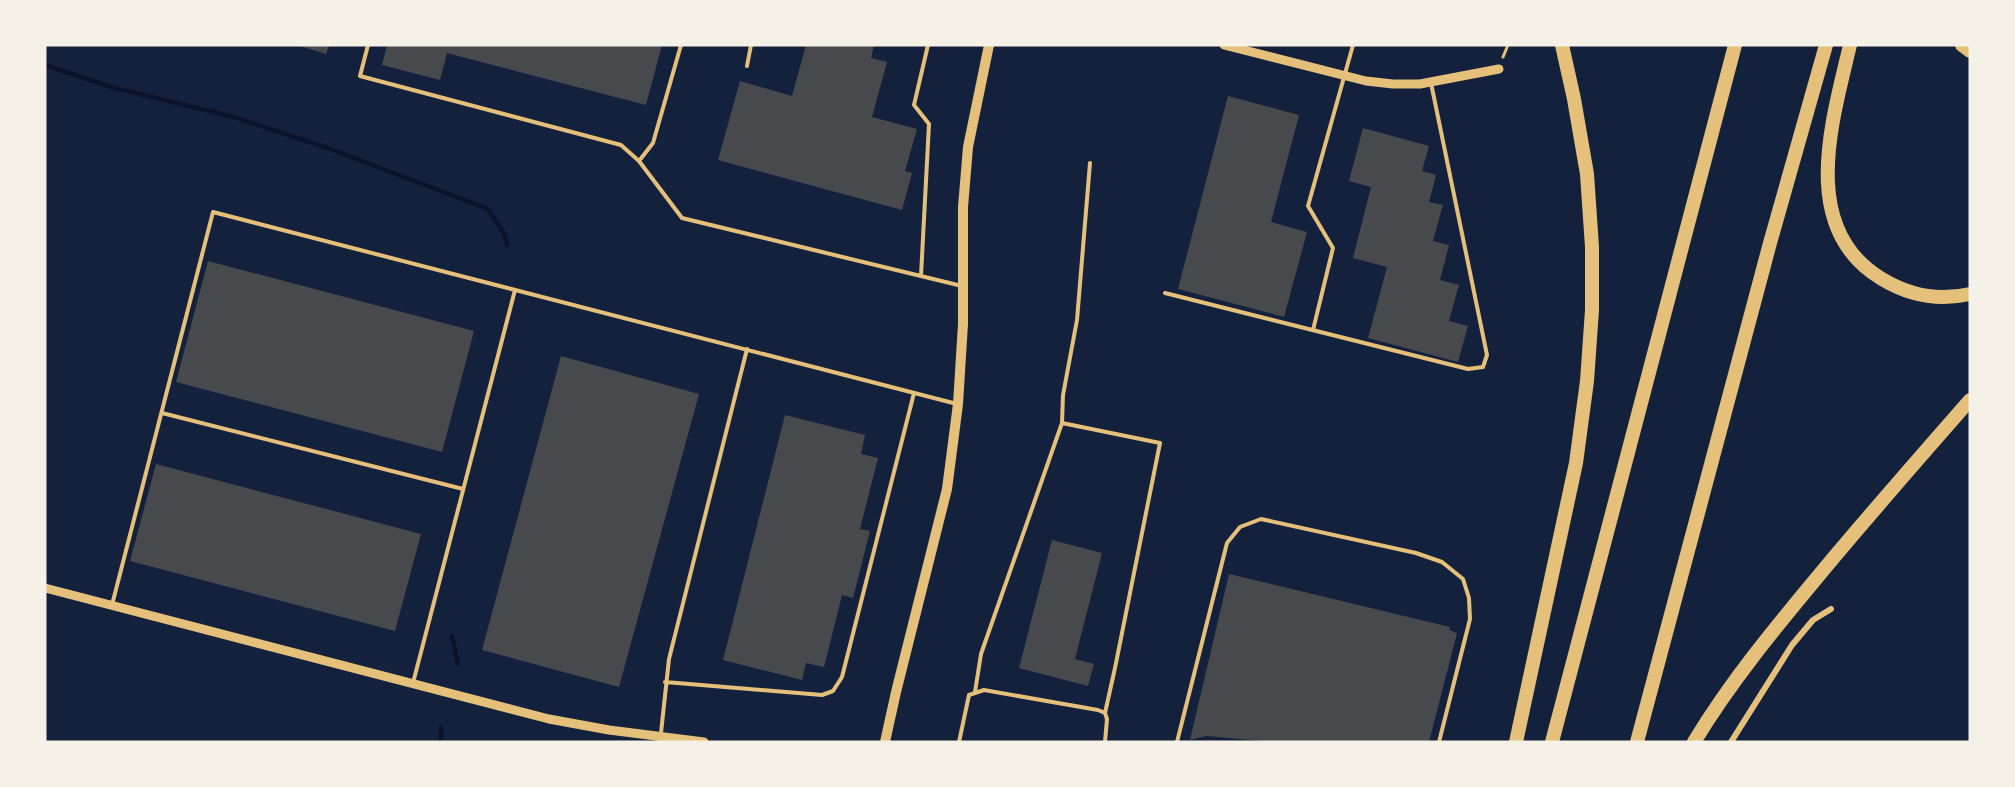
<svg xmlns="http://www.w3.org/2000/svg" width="2015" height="787" viewBox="0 0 2015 787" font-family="Karla,sans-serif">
  <rect width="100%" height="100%" fill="#14213d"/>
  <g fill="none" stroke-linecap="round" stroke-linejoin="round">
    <path stroke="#0b132b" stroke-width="4.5" d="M 45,65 L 115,88 L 234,117 L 328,148 L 488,209 L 504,233 L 507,245
      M 452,636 L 458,664
      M 441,742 L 441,727"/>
  </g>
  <path fill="#48494c" d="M 297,45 L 329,45 L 326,54 Z
    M 387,45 L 662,45 L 646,105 L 447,53 L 440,80 L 382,65 Z
    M 806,45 L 874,45 L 871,58 L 887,62 L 872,117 L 917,129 L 905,171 L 912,173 L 902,210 L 718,160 L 740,81 L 792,96 Z
    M 1228,96 L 1299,115 L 1271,222 L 1307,232 L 1284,317 L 1178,289 Z
    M 1363,128 L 1429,146 L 1422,171 L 1436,175 L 1429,202 L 1443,205 L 1433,241 L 1449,245 L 1440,280 L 1459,285 L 1449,321 L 1468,326 L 1458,362 L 1368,338 L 1387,267 L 1353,258 L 1371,187 L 1349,181 Z
    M 208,261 L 474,331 L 442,452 L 176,382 Z
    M 561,356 L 699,394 L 619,687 L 482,650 Z
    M 785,415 L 865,435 L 861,454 L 878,458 L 860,529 L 870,531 L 853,598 L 842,595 L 824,667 L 806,663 L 802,680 L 723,660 Z
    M 156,464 L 421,534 L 395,631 L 130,561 Z
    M 1052,540 L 1102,553 L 1075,659 L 1094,664 L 1088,686 L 1019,668 Z
    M 1229,574 L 1450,627 L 1449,630 L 1457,633 L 1429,742 L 1275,742 L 1206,736 L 1190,740 Z"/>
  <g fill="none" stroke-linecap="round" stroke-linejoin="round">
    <path stroke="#e5c07b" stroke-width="3" d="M 1503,57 L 1508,45"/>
    <path stroke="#e5c07b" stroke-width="4" d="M 368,45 L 360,76 L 621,145 L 639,161 L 682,218 L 962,286
      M 747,66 L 751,45
      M 639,161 L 653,143 L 681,45
      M 921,276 L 929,124 L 914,105 L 928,45
      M 1165,293 L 1468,369 L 1483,367 L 1487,355 L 1431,83
      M 1313,330 L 1333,248 L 1308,206 L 1353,45
      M 162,413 L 463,489
      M 1062,423 L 1063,395 L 1077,320 L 1090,163
      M 112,605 L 213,212 L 957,404
      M 665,682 L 822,695 L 833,691 L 842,677 L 914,393
      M 413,683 L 515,290
      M 975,692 L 981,654 L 1062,423 L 1160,443 L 1115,668 L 1105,713
      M 660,742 L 669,659 L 747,349
      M 959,742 L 969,695 L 984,690 L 1098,710 L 1105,713 L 1107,719 L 1105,742
      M 1177,742 L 1227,543 L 1240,527 L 1261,519 L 1416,553 L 1442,562 L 1463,579 L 1469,598 L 1470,619 L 1439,742"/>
    <path stroke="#e5c07b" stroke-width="6" d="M 1731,742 L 1792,645 L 1813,620 L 1831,609"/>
    <path stroke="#e5c07b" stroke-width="9" d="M 1224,45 L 1366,81 L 1393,84 L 1420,84 L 1499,69
      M 45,588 L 549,719 L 609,730 L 704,742"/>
    <path stroke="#e5c07b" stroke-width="10" d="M 885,742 L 896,692 L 947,489 L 958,404 L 963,324 L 963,207 L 968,147 L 989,45"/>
    <path stroke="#e5c07b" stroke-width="14" d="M 1850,45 C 1832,122 1798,229 1882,279 C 1910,296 1939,301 1970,294
      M 1962,45 L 1970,51
      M 1516,742 L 1576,463 L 1587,381 L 1592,310 L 1592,247 L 1587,174 L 1574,99 L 1562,45
      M 1552,742 L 1735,45
      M 1637,742 L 1770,243 L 1826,45
      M 1694,742 C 1731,681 1775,628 1820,574 C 1869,515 1920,457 1970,400"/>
  </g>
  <rect width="2015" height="787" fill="none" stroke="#f6f1e7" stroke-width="93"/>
</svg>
